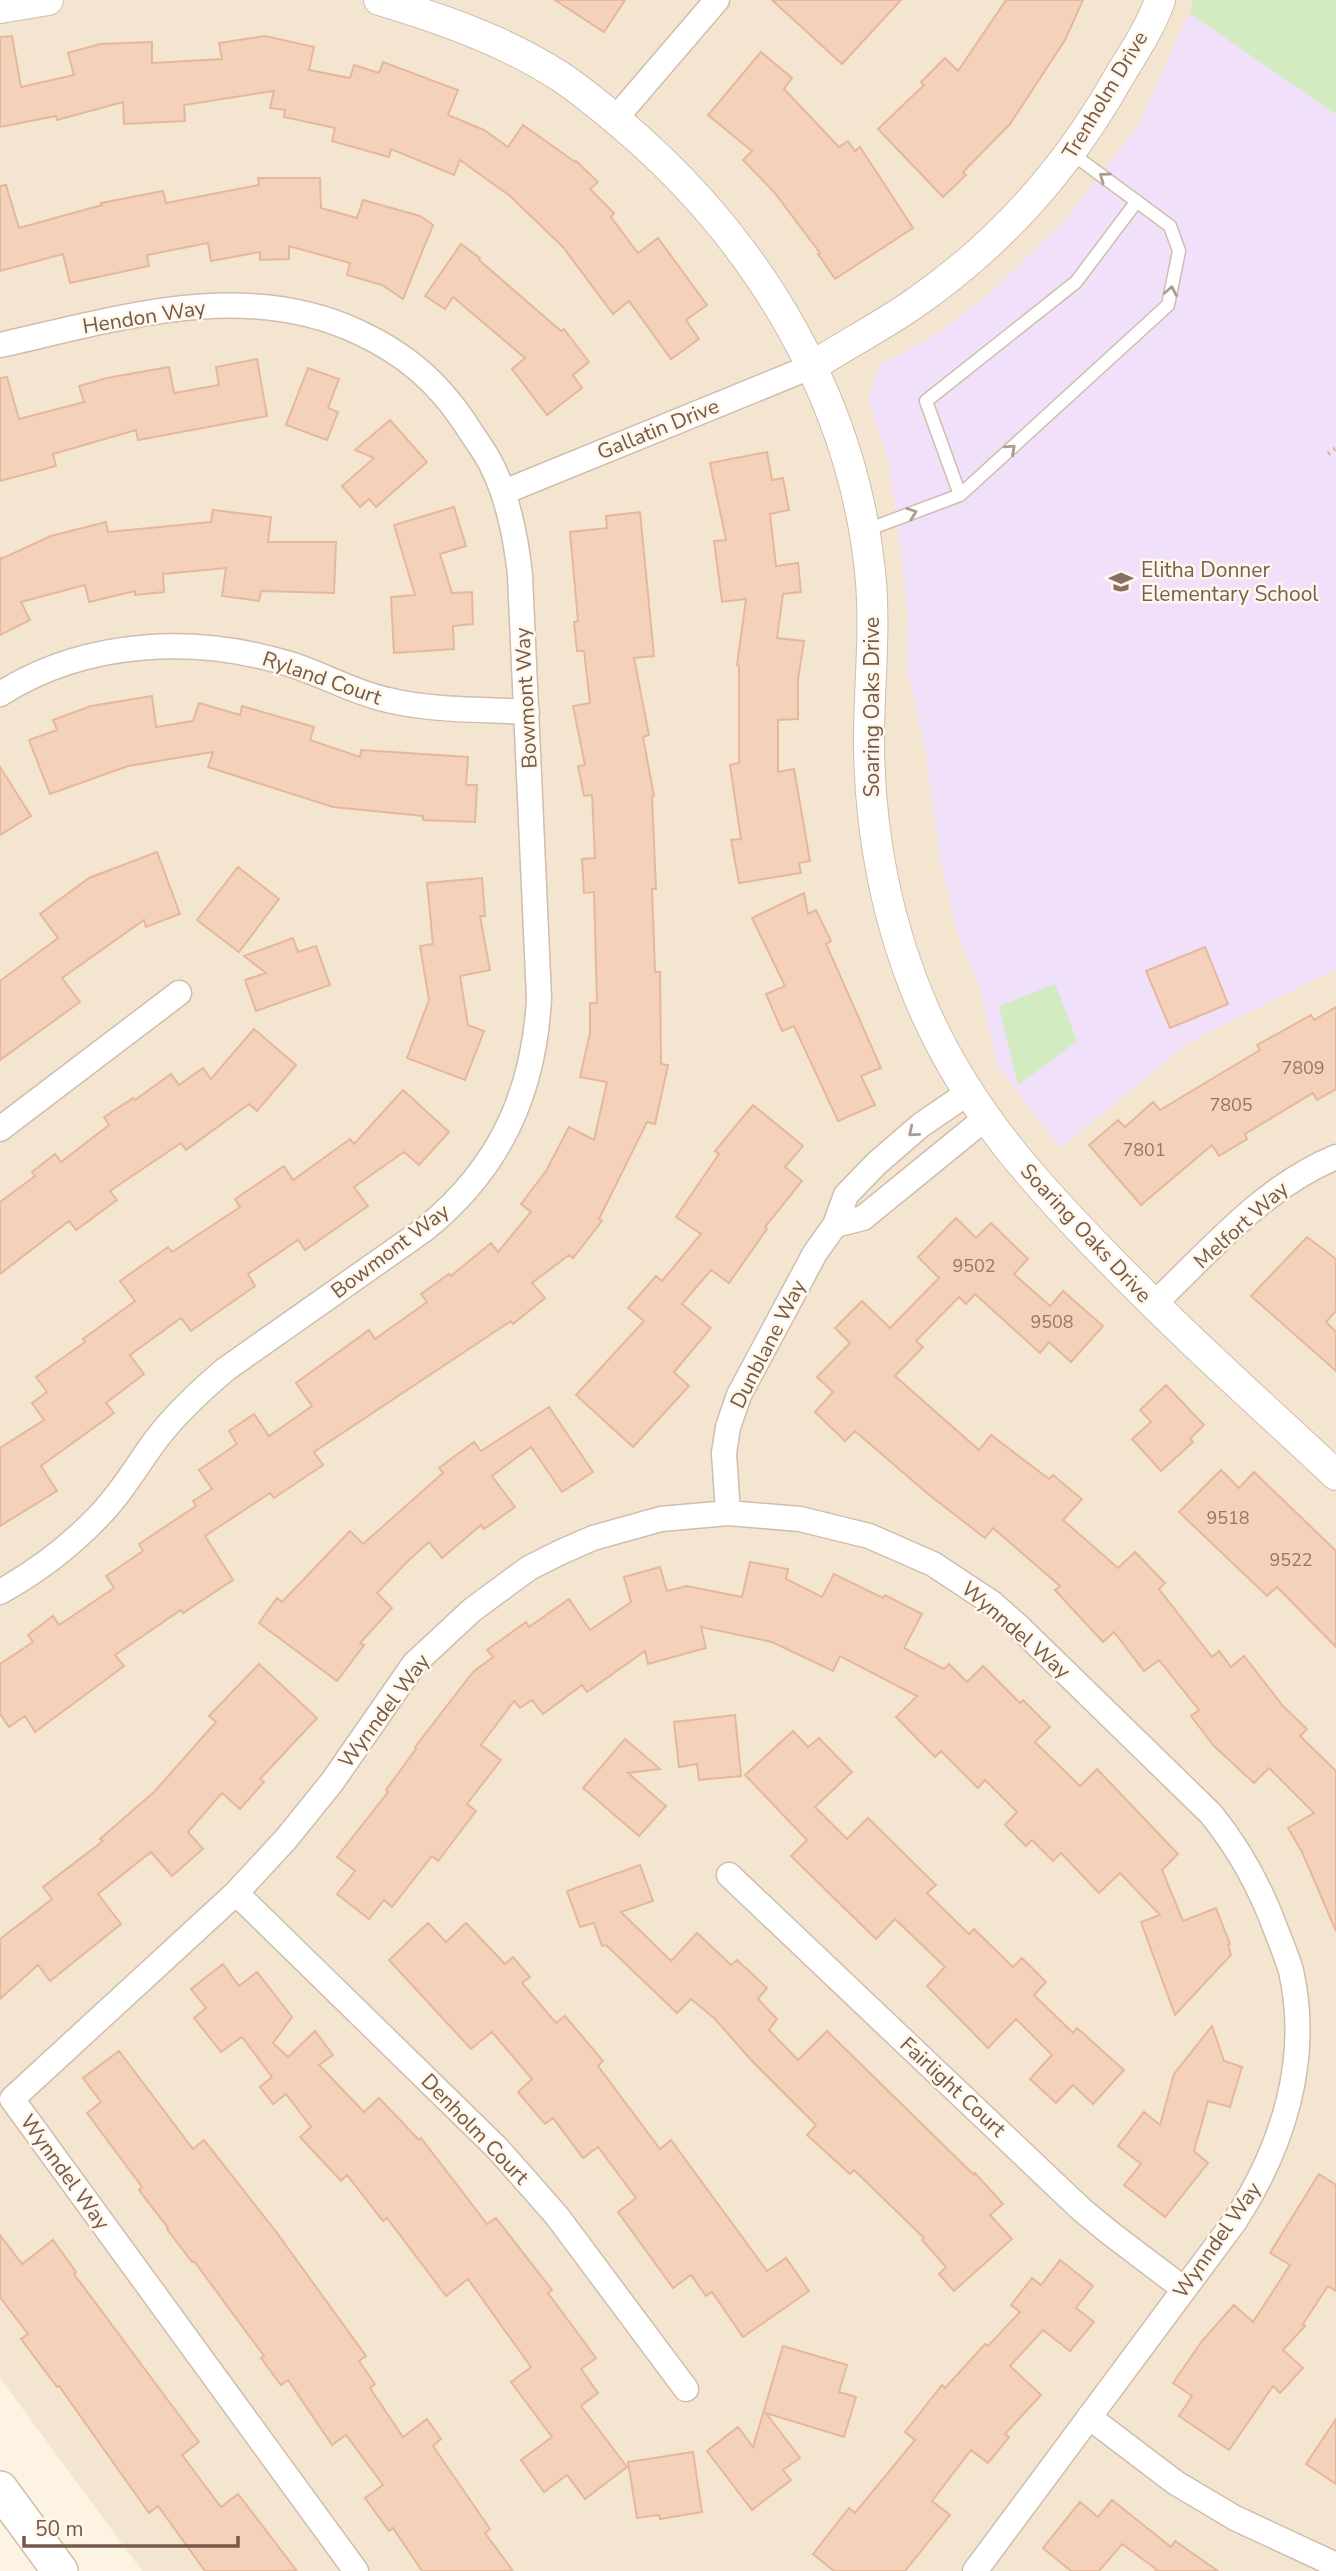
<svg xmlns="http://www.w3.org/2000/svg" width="1336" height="2571" font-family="'Nunito Sans',sans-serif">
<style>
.residential{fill:#f4e5d1}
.education{fill:#f0e0f9}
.green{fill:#d2ebc1}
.building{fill:#f3d1ba;stroke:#e6b89a;stroke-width:2}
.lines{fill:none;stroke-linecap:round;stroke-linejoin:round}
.service-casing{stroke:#d0bdad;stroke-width:15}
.minor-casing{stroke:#d0bdad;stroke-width:27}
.tertiary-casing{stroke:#d0bdad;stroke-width:32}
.secondary-casing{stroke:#d3bca9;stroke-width:38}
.path{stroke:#d8b49d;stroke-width:4.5;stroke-dasharray:2 5;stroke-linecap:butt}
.service{stroke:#fff;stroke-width:12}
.minor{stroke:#fff;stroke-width:24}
.tertiary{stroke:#fff;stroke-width:30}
.secondary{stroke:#fff;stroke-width:35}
.oneway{stroke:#ac9b92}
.labels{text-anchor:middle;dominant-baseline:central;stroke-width:5;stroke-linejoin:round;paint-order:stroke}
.number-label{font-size:18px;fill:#947765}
.street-label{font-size:21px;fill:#755949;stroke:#fff7ea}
.education-label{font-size:21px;fill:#785e54;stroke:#fff7ea;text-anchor:start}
</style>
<rect width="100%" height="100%" fill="#fdf3e3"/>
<path class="residential" d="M0,0H1336V2571H142L0,2378Z"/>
<path class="education" d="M1189,13L1336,114V969L1190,1042L1060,1148L997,1064L980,989L958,935L940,858L925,748L907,667L908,612L890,468L868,398L880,365L934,336L990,293L1065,220L1138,126Z"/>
<path class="green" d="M1193,0H1336V114L1189,13Z
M1055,984L1077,1041L1018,1085L999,1006Z"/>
<path class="building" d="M555,0H625L604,32Z
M772,0H901L842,64Z
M1006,0H1083L1065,40L1010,124L963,172L966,175L943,197L878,129L924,85L921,82L945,58L958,71Z
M12,36L21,87L74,75L68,53L100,44L152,42V63L222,59L219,43L265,36L314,47L309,70L350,78L354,65L379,73L383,62L458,90L448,115L484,130L508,147L523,125L575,162L576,161L598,182L590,189L614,213L611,217L638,253L658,238L707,305L686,320L699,339L671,359L629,301L613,314L563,247L510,196L460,160L454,175L391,149L389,157L332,141L335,128L284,117L285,110L270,108L274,91L184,105L185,121L124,124L123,102L57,120L56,116L0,127V37Z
M761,52L792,78L784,89L839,147L848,141L855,151L860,147L913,228L835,279L818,254L820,253L774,192L743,160L752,151L708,115Z
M258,178H320L321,208L357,218L363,200L420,216L433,225L403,299L382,285L347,275L350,263L289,246V259L260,260V252L211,261L208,243L147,255L149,266L70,283L63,254L0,271V186L6,185L19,228L102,205L101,203L163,191L166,203L259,185Z
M461,244L480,258L479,260L561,331L564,329L589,362L573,375L582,388L547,415L512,369L525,358L453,297L445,309L425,296Z
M257,359L267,416L138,440L136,430L53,454L56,466L0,481V378L7,377L19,419L84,402L79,386L107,378L169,367L174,393L219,385L216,367Z
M308,368L339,379L328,408L338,412L327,440L286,425Z
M390,420L427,462L376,507L369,499L360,507L342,486L374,458L355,450Z
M767,452L772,480L783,478L789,510L770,514L776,566L798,563L801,592L783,594L777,638L804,641L798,679V719L778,720V772L794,769L810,861L799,863L801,873L739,883L731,840L741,839L730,765L739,763V666L737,665L746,599L722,602L714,541L726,540L710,463Z
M454,507L466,546L440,554L452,593L472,592L473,624L453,626L454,649L394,653L391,597L415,595L394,525Z
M213,510L271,517L268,542H336L334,593L261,591L259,601L222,596L226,568L163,574L164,592L135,595V591L89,602L85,585L21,602L30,620L0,635V557L1,559L51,536L106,522L108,532L211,522Z
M640,512L654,656L634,658L649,735L643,737L654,796L652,797L656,889H652L655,972H660L661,1064L668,1065L655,1124L647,1122L599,1219L602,1221L573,1258L569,1255L532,1283L545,1298L513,1324L511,1321L314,1452L323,1465L274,1498L270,1493L205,1536L233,1580L183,1613L181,1610L115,1655L124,1666L35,1732L25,1716L9,1727L0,1714V1664L33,1642L28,1635L53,1616L59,1625L114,1588L106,1576L143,1551L139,1544L196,1506L193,1501L212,1489L199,1470L237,1444L229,1431L254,1414L269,1436L312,1406L296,1383L369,1330L375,1339L427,1302L421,1294L449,1274L451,1276L491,1243L498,1252L531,1212L521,1204L546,1171L569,1127L594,1140L607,1082L580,1077L590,1033V1003H597L594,892L584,893L582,859L595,858L592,795L584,796L578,766L585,765L573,706L590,703L584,651H577L574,622L578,621L570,532L607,528L606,516Z
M152,696L156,727L193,721L199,703L240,715L242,706L314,727L310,740L360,757L361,750L468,757L466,785H477L475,822L423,820V816L333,807L208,767L213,752L128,766L50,794L29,740L57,730L53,720L91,706Z
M0,767L31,816L0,835Z
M157,852L180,914L146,927L144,920L62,978L80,1002L0,1060V981L58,938L40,914L89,878Z
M238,867L279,899L239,952L197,920Z
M482,878L485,916H480L490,970L460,976L468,1025L484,1031L465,1080L407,1058L429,1000L420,946L433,944L427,883Z
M804,893L808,914L816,910L831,941L826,944L881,1068L861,1076L875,1105L838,1121L794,1026L782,1031L766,994L785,986L752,918Z
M293,938L298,952L316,946L330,985L256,1011L245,980L266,973L244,956Z
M1205,947L1228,1004L1170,1028L1146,971Z
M1336,1007V1089L1317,1100L1313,1093L1245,1134L1247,1139L1219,1156L1212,1145L1141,1205L1089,1145L1118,1120L1125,1127L1153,1102L1160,1110L1260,1050L1257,1045L1311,1015L1314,1020Z
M254,1029L296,1065L257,1111L249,1104L186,1150L181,1143L110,1191L117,1200L76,1230L69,1221L0,1274V1202L35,1176L32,1172L55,1154L61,1162L109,1125L104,1117L133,1098L135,1100L171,1074L179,1085L203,1068L211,1079Z
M403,1090L449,1132L419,1165L404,1152L354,1187L368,1206L305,1250L298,1240L248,1274L255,1286L191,1331L181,1318L130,1355L144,1374L106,1403L114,1413L41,1466L57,1491L0,1526V1448L44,1420L32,1403L47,1392L36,1377L85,1342L83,1339L135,1301L120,1281L168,1247L172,1252L240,1207L235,1199L284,1166L293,1180L350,1139L354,1144Z
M753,1105L803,1146L785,1167L802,1181L765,1227L767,1229L729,1283L711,1270L682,1304L711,1328L674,1372L689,1386L633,1447L576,1395L644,1321L628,1308L656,1276L662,1281L701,1234L676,1217L719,1154L715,1151Z
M956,1218L976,1238L991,1223L1028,1259L1014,1274L1050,1306L1063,1291L1103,1326L1071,1362L1049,1342L1040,1353L975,1294L966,1304L959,1297L916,1341L923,1347L895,1376L979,1450L991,1435L1049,1479L1053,1475L1082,1499L1063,1520L1118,1568L1135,1552L1165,1583L1159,1589L1212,1657L1219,1651L1231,1667L1244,1656L1283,1706L1307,1729L1300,1736L1336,1771V1931L1302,1852L1288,1828L1314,1813L1269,1768L1254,1783L1214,1746L1191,1716L1199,1710L1159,1660L1144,1671L1114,1632L1103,1642L1055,1590L1060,1586L993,1528L985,1538L928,1494L855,1431L845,1441L815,1412L833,1392L817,1377L850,1343L835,1328L862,1301L890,1328L939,1278L918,1257Z
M1307,1237L1336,1259V1311L1326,1322L1336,1332V1371L1251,1296Z
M1166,1385L1204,1425L1190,1439L1193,1442L1161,1471L1132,1439L1151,1422L1140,1410Z
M549,1407L593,1472L562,1492L531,1447L492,1476L515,1507L484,1529L481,1525L442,1558L429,1542L409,1560L377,1593L392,1608L360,1643L364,1645L337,1681L259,1623L277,1598L282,1602L350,1531L363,1544L443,1473L439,1468L474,1442L481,1451Z
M1221,1470L1239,1488L1254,1472L1336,1551V1647L1277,1587L1267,1596L1179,1512Z
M750,1562L788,1569L786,1579L822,1597L834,1574L883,1598L885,1595L922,1614L904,1648L944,1669L949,1664L967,1682L983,1666L1020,1703L1023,1700L1050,1727L1035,1742L1080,1786L1097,1769L1178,1854L1162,1870L1183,1921L1216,1908L1230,1944L1228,1945L1231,1955L1175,2015L1141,1922L1160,1915L1120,1873L1099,1893L1061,1853L1053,1861L1032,1840L1026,1846L1005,1825L1017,1812L985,1780L978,1788L941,1751L935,1757L896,1717L917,1696L840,1656L833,1671L772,1642L701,1627L706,1648L648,1664L645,1651L587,1692L582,1685L543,1714L532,1700L520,1708L514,1701L481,1745L501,1760L467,1804L476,1811L438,1861L432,1856L392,1907L384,1900L369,1919L337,1894L355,1871L337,1857L388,1792L386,1790L416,1749L415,1747L473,1672L493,1657L487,1650L526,1622L529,1627L569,1599L590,1630L631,1602L624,1577L660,1567L667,1591L687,1586L742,1597Z
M259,1664L317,1718L260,1779L264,1782L240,1809L222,1793L188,1832L203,1849L172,1876L151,1852L98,1894L121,1924L50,1981L38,1965L0,1999V1939L52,1899L43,1887L103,1841L100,1839L154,1792L216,1722L209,1716Z
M735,1715L741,1776L699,1780L697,1764L679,1767L674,1722Z
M793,1731L808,1747L819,1738L852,1772L815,1807L847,1839L868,1818L936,1885L927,1893L969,1934L974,1929L1013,1967L1022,1958L1046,1982L1034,1995L1073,2033L1077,2028L1124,2070L1093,2104L1073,2085L1056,2103L1030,2079L1052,2055L1016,2019L988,2048L927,1986L945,1967L895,1919L876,1939L791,1856L807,1840L745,1775Z
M625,1739L660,1769L628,1773L666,1806L639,1836L583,1788Z
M640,1865L653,1901L621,1912L671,1961L697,1933L731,1965L737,1960L767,1988L758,1999L777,2019L769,2030L798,2060L827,2031L974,2175L975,2173L1003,2204L990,2215L1012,2239L954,2291L939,2274L946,2267L922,2240L924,2238L854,2170L850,2174L807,2135L816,2125L752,2061L714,2018L691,1999L677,2013L606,1945L602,1946L594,1923L580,1927L567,1891Z
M428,1923L446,1942L466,1923L505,1964L513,1957L530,1977L522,1983L556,2023L565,2016L603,2061L598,2066L660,2149L671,2140L767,2271L786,2258L809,2291L743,2337L712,2292L706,2296L691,2275L673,2288L618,2212L636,2198L598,2147L583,2158L553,2118L545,2124L518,2092L532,2079L492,2032L471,2049L389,1960Z
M223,1964L239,1986L257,1972L292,2017L273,2043L288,2057L315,2031L333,2055L319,2065L364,2112L379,2098L419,2140L421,2138L487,2224L496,2218L552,2290L548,2293L596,2358L581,2369L598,2393L581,2406L627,2467L585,2499L567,2475L544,2492L521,2460L552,2437L511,2382L531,2367L468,2279L446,2296L387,2218L383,2221L347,2175L341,2181L300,2137L311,2127L286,2094L273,2104L260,2087L272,2077L242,2037L221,2052L194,2018L206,2008L191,1989Z
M1212,2026L1224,2061L1242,2067L1230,2107L1208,2101L1194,2151L1208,2163L1165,2217L1124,2185L1141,2164L1118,2146L1144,2112L1160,2125L1174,2074Z
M119,2051L193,2149L204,2140L277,2233L366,2356L359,2361L375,2384L370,2388L403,2437L427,2419L441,2439L433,2446L490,2529L485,2533L513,2571H422L393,2528L389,2531L365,2498L383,2485L346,2435L332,2445L288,2380L281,2385L261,2358L264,2356L194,2261L192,2262L167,2229L168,2228L139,2190L142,2187L87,2113L101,2102L83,2078Z
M1319,2174L1336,2185V2291L1328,2286L1303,2324L1305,2326L1283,2350L1303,2368L1280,2393L1273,2386L1229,2450L1179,2416L1192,2396L1173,2383L1202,2341L1234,2305L1253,2322L1290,2265L1270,2253Z
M0,2235L22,2264L53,2240L76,2272L74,2274L199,2442L182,2455L221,2507L238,2494L297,2571H205L158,2506L149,2513L59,2386L57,2387L21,2339L28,2334L0,2297Z
M1060,2260L1093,2286L1076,2308L1094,2322L1070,2351L1043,2330L1010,2366L1041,2395L1005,2434L1009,2437L988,2463L971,2450L932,2501L950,2515L905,2571H834L813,2554L849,2508L855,2513L915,2440L905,2432L942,2385L945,2388L985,2344L988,2346L1020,2312L1011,2305L1032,2278L1041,2285Z
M783,2346L847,2365L839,2392L856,2397L844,2437L766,2413L800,2458L783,2470L791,2480L752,2510L707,2451L738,2427L753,2447Z
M1336,2419V2484L1306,2464Z
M693,2452L702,2512L660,2519L659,2515L637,2518L628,2462Z
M1112,2500L1171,2547L1175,2541L1218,2571H1155L1156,2569L1122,2544L1099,2571H1071L1043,2548L1080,2502L1098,2517Z"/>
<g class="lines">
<g class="service-casing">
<path id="service" d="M960,495L926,401L1076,282L1137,201
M864,531L960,495L1168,305L1179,251L1170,226L1071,153"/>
</g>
<g class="minor-casing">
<path id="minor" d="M615,119L717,0
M0,345C117,319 243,278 358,332C404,353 437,381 465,423C474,438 486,452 493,468C509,501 516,538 520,575L539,998C534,1093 500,1168 425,1229L226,1369C200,1391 175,1414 155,1441C136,1467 120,1495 97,1518C68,1548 36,1572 0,1592
M504,492L813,366
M0,694C87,639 197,635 293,665C326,676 355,693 388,700C433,711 481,709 527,712
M0,1129L179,993
M835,1225L863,1218L987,1117
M1153,1305C1210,1251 1263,1187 1336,1157
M728,1513L724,1453L728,1427L739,1395L815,1253L835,1225L846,1195L877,1163L921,1125L968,1093
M729,1875L1082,2210L1110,2233L1184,2289
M236,1893L497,2148L557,2216L686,2389
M1089,2417L1176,2483L1235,2518L1336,2565
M356,2571L12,2099L236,1893L286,1839L332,1782L414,1664L472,1610L529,1568L561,1552L593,1538L661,1519L728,1513L800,1519L869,1536L933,1564L992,1603L1018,1626L1211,1814C1240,1850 1260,1886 1276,1930C1281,1943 1287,1957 1291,1971C1311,2059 1283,2147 1235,2221L975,2571"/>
</g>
<g class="tertiary-casing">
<path id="tertiary" d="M379,0C442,19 506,41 561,77C586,94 611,115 634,135C762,248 852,400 870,571C876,628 869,683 869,740C869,834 888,929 926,1014C970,1112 1037,1186 1111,1261C1183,1335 1260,1404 1336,1475
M0,8L48,0
M813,366C845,345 880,327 912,305C998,246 1066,170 1117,80C1132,55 1151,27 1160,0"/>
</g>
<g class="secondary-casing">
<path id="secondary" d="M0,2489L60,2571"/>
</g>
<path class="path" d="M1328,454L1336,448"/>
<use href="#service" class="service"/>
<use href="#minor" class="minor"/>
<use href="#tertiary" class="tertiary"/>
<use href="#secondary" class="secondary"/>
</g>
<defs><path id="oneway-chevron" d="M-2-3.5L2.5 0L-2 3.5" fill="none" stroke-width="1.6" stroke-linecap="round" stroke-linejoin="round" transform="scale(1.75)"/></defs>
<g class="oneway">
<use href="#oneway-chevron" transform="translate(1104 177) rotate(-144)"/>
<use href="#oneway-chevron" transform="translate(1171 291) rotate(-79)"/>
<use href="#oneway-chevron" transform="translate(1011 449) rotate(-42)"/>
<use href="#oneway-chevron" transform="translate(912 513) rotate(-20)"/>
<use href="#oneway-chevron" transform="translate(913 1132) rotate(140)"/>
</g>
<defs>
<g id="school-bare" transform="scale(1.89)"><path d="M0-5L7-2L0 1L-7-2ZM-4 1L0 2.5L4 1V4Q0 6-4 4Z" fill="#8d6e63" stroke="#fff7ea" stroke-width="2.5" paint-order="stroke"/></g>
</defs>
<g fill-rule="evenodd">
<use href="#school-bare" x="1121" y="582"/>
</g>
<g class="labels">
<g class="number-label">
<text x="1303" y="1068">7809</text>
<text x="1231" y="1105">7805</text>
<text x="1144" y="1150">7801</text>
<text x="974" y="1266">9502</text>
<text x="1052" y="1322">9508</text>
<text x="1228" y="1518">9518</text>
<text x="1291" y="1560">9522</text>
</g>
<g class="street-label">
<text transform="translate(1105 95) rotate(-59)">Trenholm Drive</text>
<text transform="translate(144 317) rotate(-9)">Hendon Way</text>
<text transform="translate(658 429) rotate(-22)">Gallatin Drive</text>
<text transform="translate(322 678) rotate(19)">Ryland Court</text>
<text transform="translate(526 698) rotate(-93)">Bowmont Way</text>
<text transform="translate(872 707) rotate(-90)">Soaring Oaks Drive</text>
<text transform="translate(1241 1225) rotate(-42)">Melfort Way</text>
<text transform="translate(1086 1233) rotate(47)">Soaring Oaks Drive</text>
<text transform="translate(390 1251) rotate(-37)">Bowmont Way</text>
<text transform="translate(768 1344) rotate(-63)">Dunblane Way</text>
<text transform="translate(1016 1630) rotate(41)">Wynndel Way</text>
<text transform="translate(384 1711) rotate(-53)">Wynndel Way</text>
<text transform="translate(953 2087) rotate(43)">Fairlight Court</text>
<text transform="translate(475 2129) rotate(46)">Denholm Court</text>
<text transform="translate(65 2172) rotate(54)">Wynndel Way</text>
<text transform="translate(1217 2240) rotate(-55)">Wynndel Way</text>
</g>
<g class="education-label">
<text x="1141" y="570">Elitha Donner<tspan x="1141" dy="24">Elementary School</tspan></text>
</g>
</g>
<path d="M24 2536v10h214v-10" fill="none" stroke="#755949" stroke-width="3.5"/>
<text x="35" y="2536" font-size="21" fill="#755949" stroke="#fff7ea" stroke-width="5" paint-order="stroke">50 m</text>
</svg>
